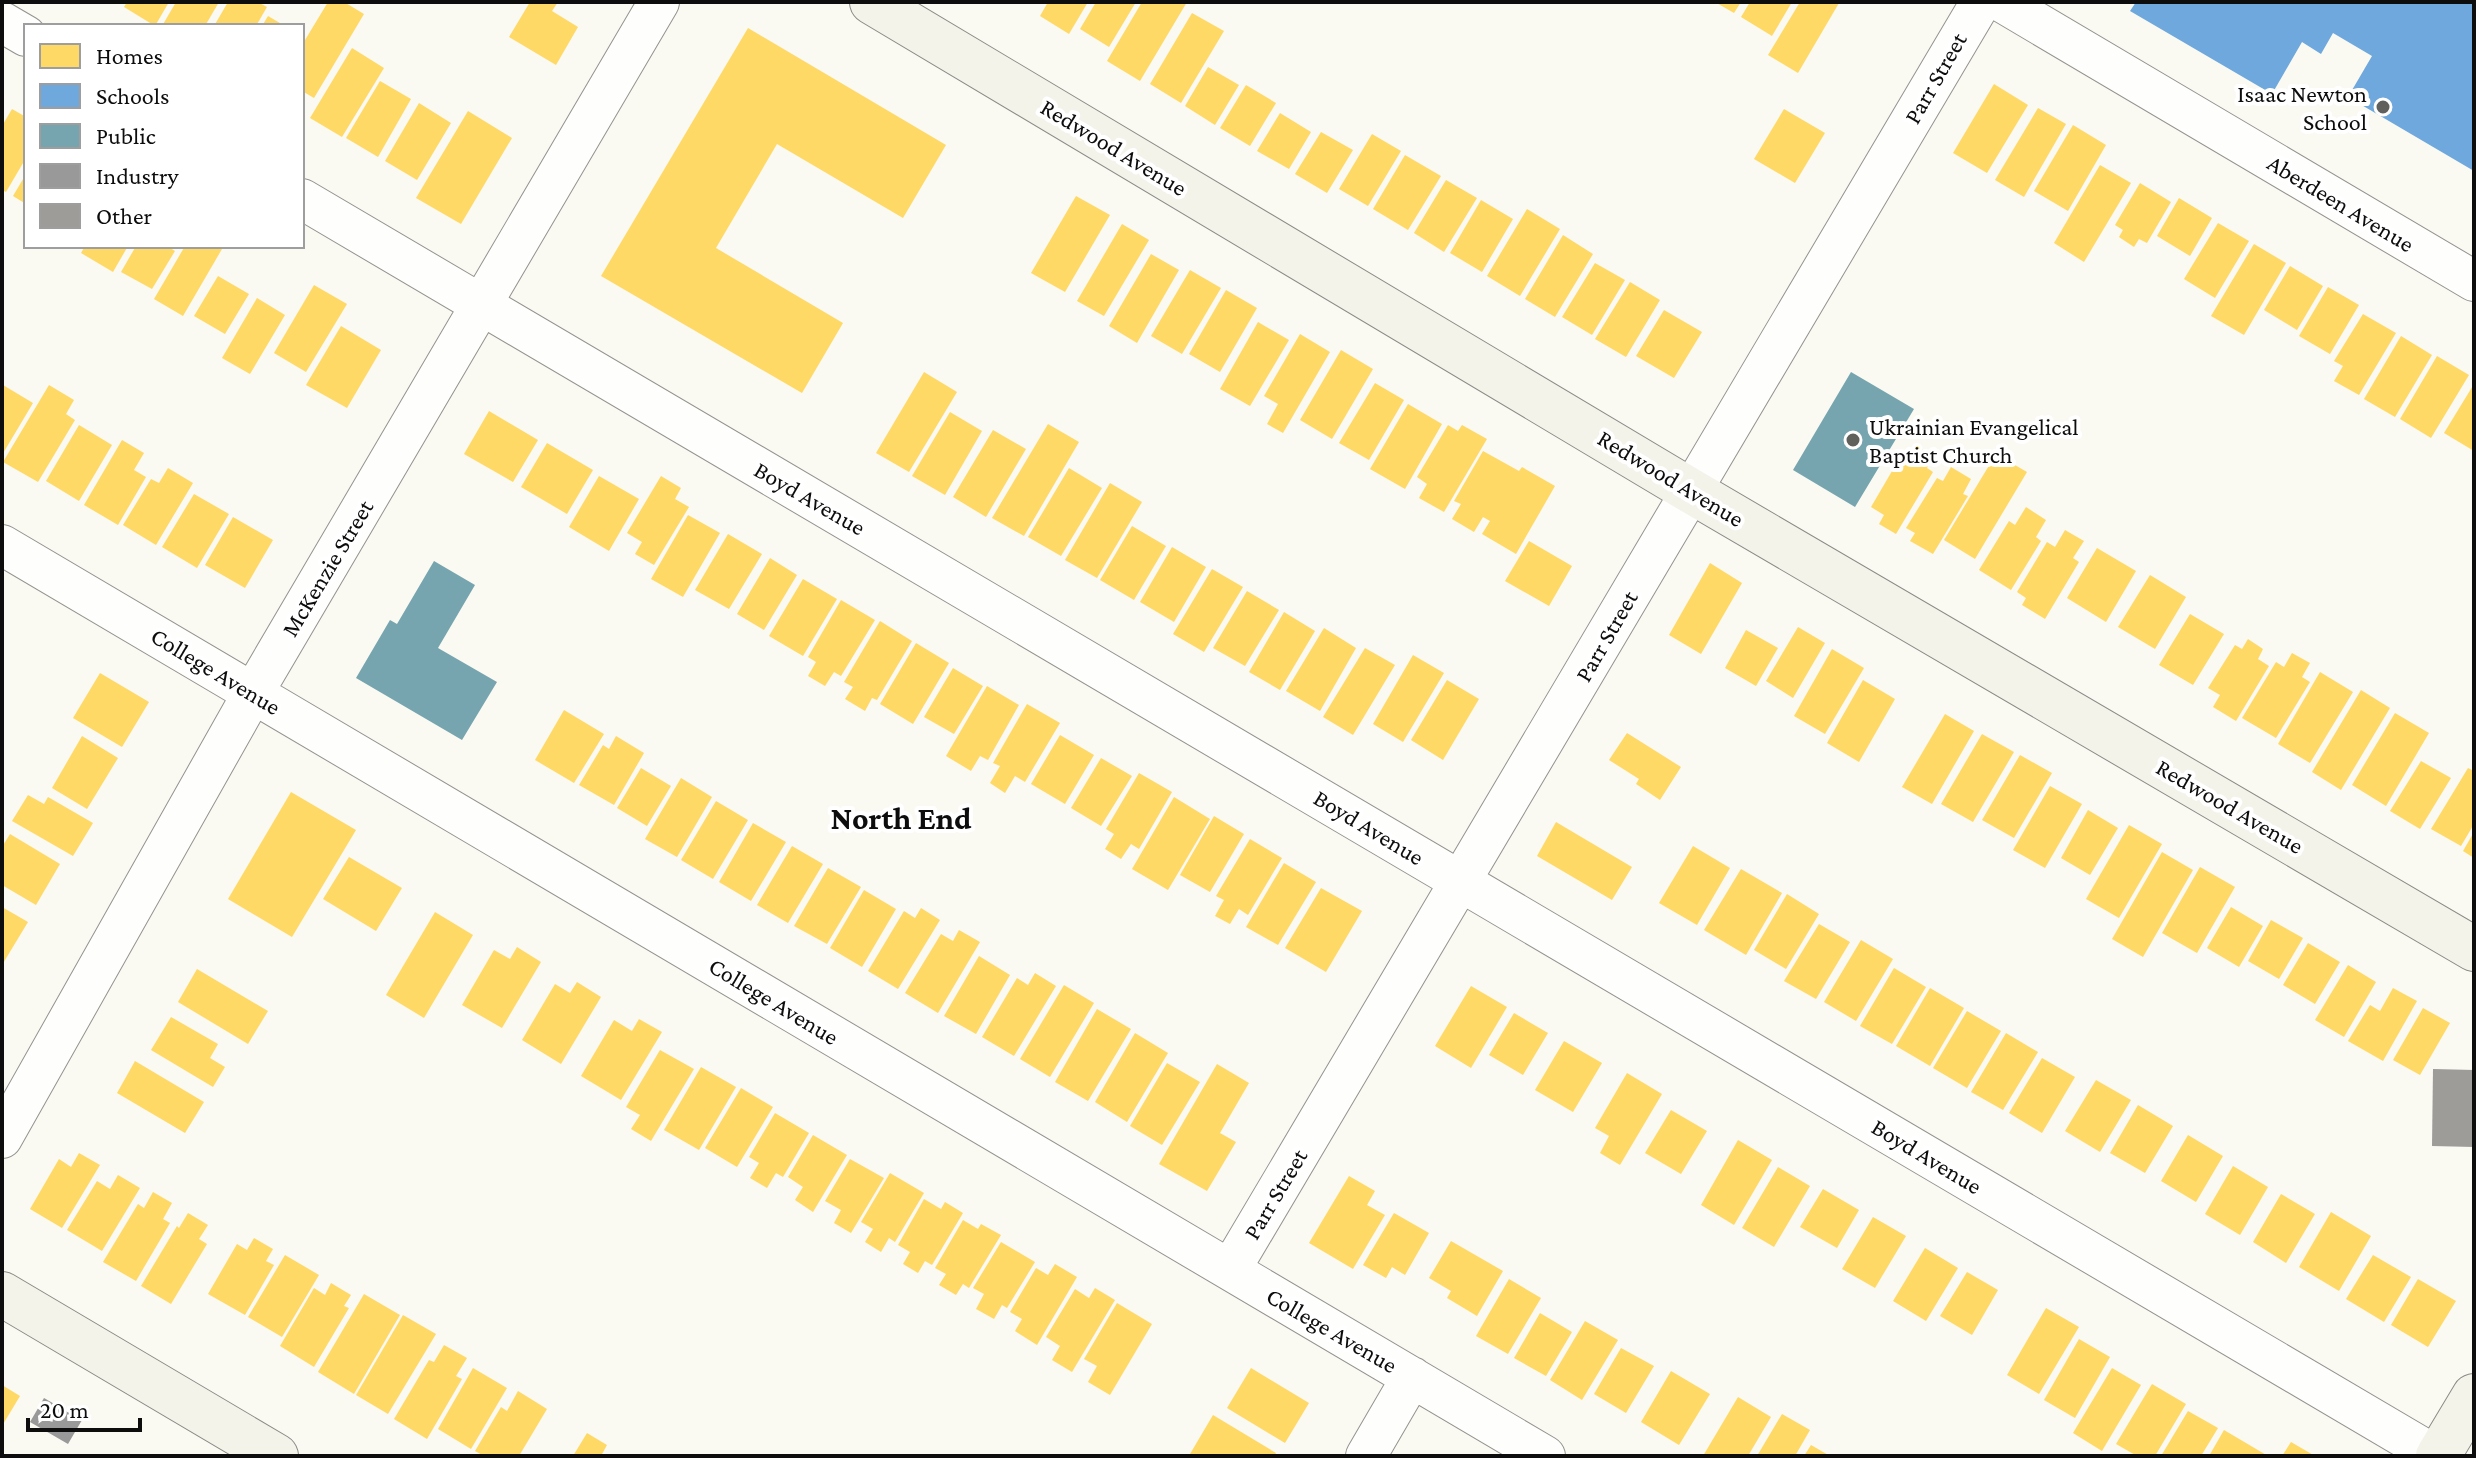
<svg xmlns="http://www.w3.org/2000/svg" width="2476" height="1458" font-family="'Crimson Pro',serif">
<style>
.homes{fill:#ffd966}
.schools{fill:#6fa8dc}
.public{fill:#76a5af}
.industry{fill:#999}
.building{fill:#9e9c98}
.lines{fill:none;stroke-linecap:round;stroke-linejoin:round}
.street-casing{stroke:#949390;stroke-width:42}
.secondary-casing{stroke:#8a8a87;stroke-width:46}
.street{stroke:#fefefd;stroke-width:40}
.secondary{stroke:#f4f3ea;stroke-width:44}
.poi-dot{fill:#60605d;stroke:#fff;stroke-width:3}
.labels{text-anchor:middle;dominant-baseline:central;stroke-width:8;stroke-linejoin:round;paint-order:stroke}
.street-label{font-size:24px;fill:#0d0d0d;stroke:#fff}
.poi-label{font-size:24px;fill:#0d0d0d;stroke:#fff;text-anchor:end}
.district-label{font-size:32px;font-weight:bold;fill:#0d0d0d;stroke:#fff}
</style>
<rect width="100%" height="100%" fill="#faf9f2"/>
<path class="homes" d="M127,2H169L155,26L124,7Z
M176,2H219L205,26H162Z
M228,2H258L267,7L256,26H214Z
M328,2H344L364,14L314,98L302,91V45Z
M530,2H558L552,11L578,27L556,65L509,37Z
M1048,2H1088L1069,34L1040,16Z
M1096,2H1136L1109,47L1080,29Z
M1142,2H1187L1140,81L1107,61Z
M1715,2H1741L1734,13Z
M1750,2H1792L1772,36L1741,17Z
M1800,2L1839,3L1798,73L1768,55Z
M1192,13L1224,31L1181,103L1150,84Z
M268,16L285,26H262Z
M748,28L946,145L903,218L777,144L716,248L843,323L802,393L601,276Z
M352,48L384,68L342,137L310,118Z
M1208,67L1239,85L1215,125L1185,106Z
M380,81L411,99L378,157L346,138Z
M1994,84L2028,105L1987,173L1953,153Z
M1246,85L1276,103L1250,146L1220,128Z
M419,103L451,123L417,180L385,161Z
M2038,108L2066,124L2024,197L1995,180Z
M12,109L26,117V158L6,192L2,190V126Z
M1784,109L1825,133L1795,183L1754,159Z
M468,111L512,138L461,224L416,198Z
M1280,113L1311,132L1289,169L1257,151Z
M2073,125L2106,145L2068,211L2034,191Z
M1321,132L1353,150L1327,193L1295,174Z
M1372,134L1401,151L1368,206L1339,189Z
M1405,155L1441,176L1408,230L1373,209Z
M2100,165L2131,183L2084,262L2054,243Z
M26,174V204L13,196Z
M1446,180L1477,198L1444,252L1414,233Z
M2140,183L2171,202L2147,243L2139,239L2134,247L2119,237L2123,230L2115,225Z
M1076,196L1110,215L1065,292L1031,273Z
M2179,198L2212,218L2190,256L2157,236Z
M1481,200L1513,219L1482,272L1450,253Z
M1527,209L1560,229L1520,296L1487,276Z
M2218,223L2249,241L2215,298L2184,279Z
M1122,224L1149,240L1104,316L1077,301Z
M1563,235L1593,254L1555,317L1525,299Z
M2254,244L2286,263L2244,335L2211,316Z
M85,246H128L113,272L81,253Z
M136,246H167L175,251L152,289L121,272Z
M185,246H217L222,249L183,316L154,299Z
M1151,254L1179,270L1137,343L1109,326Z
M1595,263L1625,280L1592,335L1562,317Z
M2290,266L2323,286L2297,330L2264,310Z
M1190,270L1221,288L1182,354L1151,336Z
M218,276L249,294L225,334L194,316Z
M1630,282L1660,300L1626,357L1595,339Z
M314,285L347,304L306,372L274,353Z
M2328,287L2359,305L2330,354L2299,336Z
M1226,290L1257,308L1220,372L1189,354Z
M257,298L285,315L250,374L222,358Z
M1664,310L1702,332L1674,378L1636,356Z
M2363,314L2396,333L2359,395L2334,381L2343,366L2334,361Z
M1258,322L1289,340L1250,406L1220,389Z
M341,326L381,350L347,408L306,385Z
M1300,334L1330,352L1283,433L1267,424L1278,404L1264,396Z
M2401,336L2432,355L2395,417L2364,399Z
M1341,350L1373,369L1332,439L1300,420Z
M2437,356L2469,375L2431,438L2400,419Z
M924,372L957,392L909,472L876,453Z
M1375,383L1404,400L1369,460L1339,443Z
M2474,384V451L2444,433Z
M3,385L33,403L2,455V387Z
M49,385L74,400L66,414L75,420L38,482L3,462Z
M1408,404L1442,424L1405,489L1370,469Z
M489,411L538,440L513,482L464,454Z
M950,412L982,431L945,495L912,476Z
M1048,424L1079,442L1024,536L992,518Z
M79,425L112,445L79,501L46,481Z
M1448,425L1458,431L1462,425L1487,439L1444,512L1419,498L1427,484L1417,477Z
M993,430L1026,449L986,517L953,497Z
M122,440L144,453L134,470L146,477L118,525L84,505Z
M547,443L593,470L567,514L521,487Z
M1917,446L1934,456L1927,468L1933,472L1896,534L1879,524L1884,515L1871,507L1902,454L1910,458Z
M1483,451L1519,471L1522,467L1555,486L1516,554L1482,534L1490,521L1483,517L1474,532L1452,519L1461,504L1454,501Z
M1996,454L2027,472L1975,559L1944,540Z
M1951,467L1971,479L1963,494L1968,496L1933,554L1910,541L1915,533L1906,528L1937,478L1943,481Z
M168,468L193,483L156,545L123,525L151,479L159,483Z
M1069,468L1102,488L1061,556L1028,537Z
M599,476L639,499L609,551L569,527Z
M661,476L681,488L675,499L689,507L654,565L635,554L642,542L627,533Z
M1110,483L1142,502L1097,578L1065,560Z
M194,494L229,514L197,568L162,547Z
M2026,507L2046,520L2036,537L2041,541L2011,590L1979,570L2009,521L2015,525Z
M688,515L720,533L683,597L651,579Z
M233,517L273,540L245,588L205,565Z
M1132,526L1166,546L1134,600L1100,580Z
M2065,530L2084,541L2073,558L2079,562L2045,619L2022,605L2026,598L2017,592L2047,542L2055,547Z
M728,534L762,554L729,609L695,590Z
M1529,541L1572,566L1549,606L1505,581Z
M1172,547L1206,567L1174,622L1140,602Z
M2097,548L2136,571L2106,622L2067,598Z
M770,558L797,575L764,630L737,614Z
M1710,563L1742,583L1701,654L1669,635Z
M1212,569L1243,587L1204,652L1173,634Z
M2150,575L2186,597L2155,649L2118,627Z
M803,579L837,599L803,656L769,636Z
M1247,591L1279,610L1245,666L1213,648Z
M841,600L875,620L841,676L834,672L825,686L808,676L816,662L808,657Z
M1284,612L1315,631L1280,690L1249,672Z
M2190,614L2224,634L2193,685L2159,665Z
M880,621L912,641L877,700L872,698L865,711L845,699L853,687L844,682Z
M1798,627L1825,643L1793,698L1766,681Z
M1324,628L1356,648L1320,711L1286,691Z
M1746,630L1778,648L1756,686L1725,668Z
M2248,639L2263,649L2258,659L2269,666L2236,721L2213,707L2220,695L2208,688L2235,645L2242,649Z
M916,643L949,663L913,724L880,704Z
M1365,648L1395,665L1353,735L1323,717Z
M1832,649L1864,668L1825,734L1794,716Z
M2292,653L2310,663L2302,677L2310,682L2276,738L2242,718L2276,662L2284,667Z
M1413,655L1444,673L1403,742L1373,724Z
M953,668L983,686L954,734L924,717Z
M2320,672L2353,692L2310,763L2278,744Z
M100,673L149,702L122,747L73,718Z
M1447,680L1479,699L1443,760L1411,740Z
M1863,680L1895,699L1859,762L1827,743Z
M987,686L1019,705L988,760L980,756L971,771L946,756Z
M2361,690L2390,708L2341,790L2312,772Z
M1027,704L1060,723L1025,782L1015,776L1005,793L990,783L1000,766L993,763Z
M564,710L604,734L574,783L535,760Z
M2395,713L2429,733L2386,806L2352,785Z
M1945,714L1974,731L1932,804L1902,787Z
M1627,733L1681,767L1660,800L1636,784L1639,779L1609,760Z
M1982,734L2014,752L1973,822L1941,804Z
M1060,735L1094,755L1065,804L1031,784Z
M82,736L118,758L87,809L52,788Z
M616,736L644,753L614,805L579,785L603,745L609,749Z
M2020,755L2052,773L2014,838L1982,820Z
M1101,758L1132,776L1101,826L1071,808Z
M2421,761L2451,778L2420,829L2390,811Z
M641,768L671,786L647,826L617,808Z
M2468,768L2474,771V824L2461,846L2431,829Z
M1139,773L1172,792L1139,849L1131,844L1121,859L1105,849L1114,834L1106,829Z
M681,778L712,797L677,857L645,839Z
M2050,786L2082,804L2045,868L2013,850Z
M291,792L356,830L292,937L228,899Z
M28,795L44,804L48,797L93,823L73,856L12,821Z
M1174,797L1210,819L1168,890L1132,869Z
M716,801L748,820L713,879L681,860Z
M2088,810L2118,828L2090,875L2061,858Z
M1214,816L1244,834L1210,892L1180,875Z
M1556,822L1632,867L1612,900L1537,856Z
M753,823L786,842L751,901L719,882Z
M2129,825L2162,844L2119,918L2086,899Z
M2474,832V858L2463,851Z
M10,834L60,864L36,905L2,885V847Z
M1250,839L1282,858L1248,915L1239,909L1230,924L1215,916L1224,900L1216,896Z
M792,846L823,864L788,923L757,905Z
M1693,846L1730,868L1697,925L1659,903Z
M2162,852L2193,870L2143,957L2112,939Z
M349,857L402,888L376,931L323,899Z
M1284,863L1316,882L1278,945L1246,927Z
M2200,867L2235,887L2197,953L2162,933Z
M828,868L861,887L827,944L794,926Z
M1741,869L1782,893L1746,955L1704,930Z
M1321,888L1362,911L1326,972L1285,948Z
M864,890L896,909L862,967L830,948Z
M1787,894L1819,914L1786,969L1754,950Z
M2,907L28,922L2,965Z
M2231,907L2263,926L2239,967L2207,948Z
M921,908L940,920L898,989L868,971L904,911L915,918Z
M435,912L473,935L424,1018L386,995Z
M2271,920L2303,938L2279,979L2248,961Z
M1819,924L1850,942L1816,999L1784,981Z
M959,930L980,942L938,1013L905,993L941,934L953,941Z
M1861,940L1893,959L1856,1021L1824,1002Z
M2308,943L2340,962L2315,1004L2283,985Z
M517,947L541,962L502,1028L462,1005L494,950L510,959Z
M979,956L1010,975L976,1034L944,1016Z
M2348,965L2376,982L2344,1037L2315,1020Z
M1894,968L1926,987L1892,1044L1860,1026Z
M197,969L268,1011L248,1044L178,1002Z
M1035,973L1056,986L1014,1056L982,1037L1017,978L1028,985Z
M577,982L601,997L561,1064L522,1040L555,984L570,993Z
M1064,985L1094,1003L1050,1077L1020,1059Z
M1471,986L1507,1007L1471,1068L1435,1046Z
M1930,988L1964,1008L1930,1066L1896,1046Z
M2393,988L2417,1001L2383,1061L2348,1041L2370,1005L2380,1011Z
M2423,1008L2450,1023L2420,1075L2393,1060Z
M1097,1009L1131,1029L1088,1101L1055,1082Z
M1967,1011L2001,1031L1967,1088L1933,1068Z
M1514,1013L1548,1033L1523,1075L1489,1055Z
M171,1017L218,1044L210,1058L225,1067L213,1087L151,1050Z
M639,1019L662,1032L621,1100L581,1076L614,1020L632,1031Z
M1135,1033L1168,1053L1127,1122L1095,1102Z
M2006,1033L2038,1052L2003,1110L1971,1092Z
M1564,1041L1602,1063L1573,1112L1535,1090Z
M660,1050L694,1069L651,1141L631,1129L640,1115L626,1107Z
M2042,1058L2075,1077L2042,1133L2009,1113Z
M135,1061L204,1102L185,1133L117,1093Z
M1167,1063L1200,1082L1162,1145L1130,1126Z
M1217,1064L1249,1083L1220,1133L1236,1142L1207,1191L1159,1164Z
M701,1067L736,1087L699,1150L664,1130Z
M1627,1073L1662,1094L1620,1165L1600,1153L1609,1136L1595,1128Z
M2096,1080L2131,1100L2100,1152L2065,1131Z
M741,1088L773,1107L737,1167L705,1148Z
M2138,1105L2173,1126L2145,1173L2110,1153Z
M1671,1110L1707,1131L1681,1174L1645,1153Z
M775,1113L809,1133L783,1177L776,1173L767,1188L750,1178L759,1163L749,1157Z
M813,1135L847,1155L813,1212L795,1200L803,1187L788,1177Z
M2188,1135L2223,1156L2196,1202L2161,1181Z
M1738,1140L1772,1160L1734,1225L1701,1205Z
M79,1153L100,1165L62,1228L30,1209L59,1159L71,1167Z
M850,1159L884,1178L851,1233L834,1223L841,1210L825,1201Z
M2233,1166L2268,1187L2240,1235L2205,1214Z
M1778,1167L1810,1186L1774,1247L1742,1228Z
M890,1173L924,1193L895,1242L889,1238L881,1252L865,1242L873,1229L861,1222Z
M118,1175L140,1188L102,1251L67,1230L97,1181L110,1189Z
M1349,1176L1375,1191L1367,1205L1385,1215L1353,1269L1309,1243Z
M1823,1189L1859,1210L1837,1248L1800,1227Z
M153,1192L172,1203L163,1219L170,1223L136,1281L103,1262L138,1204L144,1208Z
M2281,1194L2315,1214L2286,1263L2253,1242Z
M924,1199L941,1209L945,1202L963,1213L932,1265L925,1261L918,1273L903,1264L910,1252L898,1245Z
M2331,1212L2371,1236L2339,1291L2299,1267Z
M188,1213L208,1225L199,1239L207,1244L171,1304L141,1286L177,1226L179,1228Z
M1394,1213L1429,1233L1405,1275L1392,1267L1386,1278L1363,1265Z
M1873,1217L1906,1236L1875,1288L1842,1269Z
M963,1220L978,1229L981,1224L1001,1235L969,1288L963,1284L956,1295L939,1285L946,1274L935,1268Z
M254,1238L273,1249L266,1261L274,1265L245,1315L208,1294L237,1244L247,1250Z
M1451,1241L1503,1271L1477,1316L1447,1298L1451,1291L1429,1278Z
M1001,1242L1035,1262L1007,1308L1002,1305L994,1319L976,1309L984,1294L973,1288Z
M1925,1248L1958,1268L1926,1321L1893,1301Z
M285,1255L319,1275L282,1337L248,1317Z
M2373,1255L2411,1277L2384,1322L2346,1299Z
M1055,1264L1077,1277L1037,1345L1015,1331L1022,1319L1010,1312L1036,1268L1048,1275Z
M1967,1272L1998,1290L1972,1335L1940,1316Z
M1509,1279L1541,1298L1508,1354L1476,1336Z
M2418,1279L2456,1301L2428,1347L2391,1325Z
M331,1283L351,1295L344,1306L349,1308L314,1367L280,1346L314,1288L325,1295Z
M1095,1288L1115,1300L1072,1372L1052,1360L1060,1346L1046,1337L1075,1289L1089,1298Z
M364,1294L400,1315L354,1394L318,1372Z
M1117,1303L1152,1324L1110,1395L1088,1382L1097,1366L1084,1359Z
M2046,1308L2079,1327L2039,1394L2007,1375Z
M1540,1313L1572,1332L1546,1376L1514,1358Z
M403,1315L436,1334L388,1414L356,1395Z
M1585,1321L1618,1340L1582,1400L1550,1380Z
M2079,1339L2110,1357L2075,1418L2044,1400Z
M444,1345L467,1358L456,1376L462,1379L427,1439L394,1419L429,1360L434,1362Z
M1621,1348L1654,1366L1626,1413L1594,1394Z
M473,1368L507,1388L471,1449L438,1429Z
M1251,1368L1309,1403L1285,1443L1227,1408Z
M2112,1368L2141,1385L2102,1451L2073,1433Z
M1671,1371L1710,1394L1679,1445L1641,1422Z
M2152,1384L2186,1404L2155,1456H2137L2116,1444Z
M2,1385L20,1396L2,1426Z
M518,1391L547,1409L519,1456H484L475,1451L501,1407L507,1411Z
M1738,1397L1771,1417L1748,1456H1703Z
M2188,1411L2218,1428L2201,1456H2161Z
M1782,1414L1810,1430L1795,1456H1757Z
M1213,1415L1276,1453L1274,1456L1190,1454Z
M2224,1430L2268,1456H2209Z
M587,1433L607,1445L601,1456H573Z
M2291,1442L2315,1456H2282Z
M1811,1445L1830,1456H1804Z"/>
<path class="schools" d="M2136,2H2474V171L2348,97L2372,56L2333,33L2321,54L2302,42L2272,94L2130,11Z"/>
<path class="public" d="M1851,372L1914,409L1855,507L1793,470Z
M434,561L475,585L438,648L497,682L462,740L356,678L390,620L397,624Z"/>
<path class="industry" d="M44,1398L82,1420L68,1444L30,1422Z"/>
<path class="building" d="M2433,1069L2474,1070V1147L2432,1146Z"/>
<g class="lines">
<g class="street-casing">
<path id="street" d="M2002,2L2474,281
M2,22L26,36
M302,199L2436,1456
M2,545L1545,1456
M2,1138L253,693L659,2
M1230,1270L1981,2
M1366,1456L1412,1377"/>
</g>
<g class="secondary-casing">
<path id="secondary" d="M872,2L1691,491L2474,949
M2,1294L276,1456
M2438,1456L2474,1396"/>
</g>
<use href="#street" class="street"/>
<use href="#secondary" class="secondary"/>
</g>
<g class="poi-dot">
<circle cx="2383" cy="107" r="8"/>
<circle cx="1853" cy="440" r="8"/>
</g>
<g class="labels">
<g class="street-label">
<text transform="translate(1935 78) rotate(-60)">Parr Street</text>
<text transform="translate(1114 147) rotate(31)">Redwood Avenue</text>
<text transform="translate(2341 203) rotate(31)">Aberdeen Avenue</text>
<text transform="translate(1671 478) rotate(31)">Redwood Avenue</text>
<text transform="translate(810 498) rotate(30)">Boyd Avenue</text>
<text transform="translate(327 568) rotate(-59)">McKenzie Street</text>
<text transform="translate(1606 636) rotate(-60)">Parr Street</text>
<text transform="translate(216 671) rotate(31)">College Avenue</text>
<text transform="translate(2230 806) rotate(30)">Redwood Avenue</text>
<text transform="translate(1369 827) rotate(31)">Boyd Avenue</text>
<text transform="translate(774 1001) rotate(31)">College Avenue</text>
<text transform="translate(1927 1156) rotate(31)">Boyd Avenue</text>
<text transform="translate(1275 1194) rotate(-59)">Parr Street</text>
<text transform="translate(1332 1330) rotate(30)">College Avenue</text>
</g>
<g class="poi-label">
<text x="2367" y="93">Isaac Newton<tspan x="2367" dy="28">School</tspan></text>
<text x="1869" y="426" text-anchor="start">Ukrainian Evangelical<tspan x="1869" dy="28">Baptist Church</tspan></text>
</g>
<g class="district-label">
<text x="901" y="818">North End</text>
</g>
</g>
<rect width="2476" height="1458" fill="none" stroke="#0d0d0d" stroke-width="8"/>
<rect x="24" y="24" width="280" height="224" fill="#ffffff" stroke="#9e9e9e" stroke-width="2"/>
<rect x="40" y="44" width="40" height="24" fill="#ffd966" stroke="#9e9e9e" stroke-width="2"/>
<text x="96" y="64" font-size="24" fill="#0d0d0d">Homes</text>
<rect x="40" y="84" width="40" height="24" fill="#6fa8dc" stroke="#9e9e9e" stroke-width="2"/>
<text x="96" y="104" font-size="24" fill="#0d0d0d">Schools</text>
<rect x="40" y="124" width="40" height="24" fill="#76a5af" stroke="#9e9e9e" stroke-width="2"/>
<text x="96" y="144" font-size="24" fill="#0d0d0d">Public</text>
<rect x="40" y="164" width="40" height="24" fill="#999999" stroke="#9e9e9e" stroke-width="2"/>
<text x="96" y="184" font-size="24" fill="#0d0d0d">Industry</text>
<rect x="40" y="204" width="40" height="24" fill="#9e9c98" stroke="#9e9e9e" stroke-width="2"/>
<text x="96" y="224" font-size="24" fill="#0d0d0d">Other</text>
<path d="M28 1418v12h112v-12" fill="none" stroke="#0d0d0d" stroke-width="4"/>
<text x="40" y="1418" font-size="24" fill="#0d0d0d" stroke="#ffffff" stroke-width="6" paint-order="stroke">20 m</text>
</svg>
